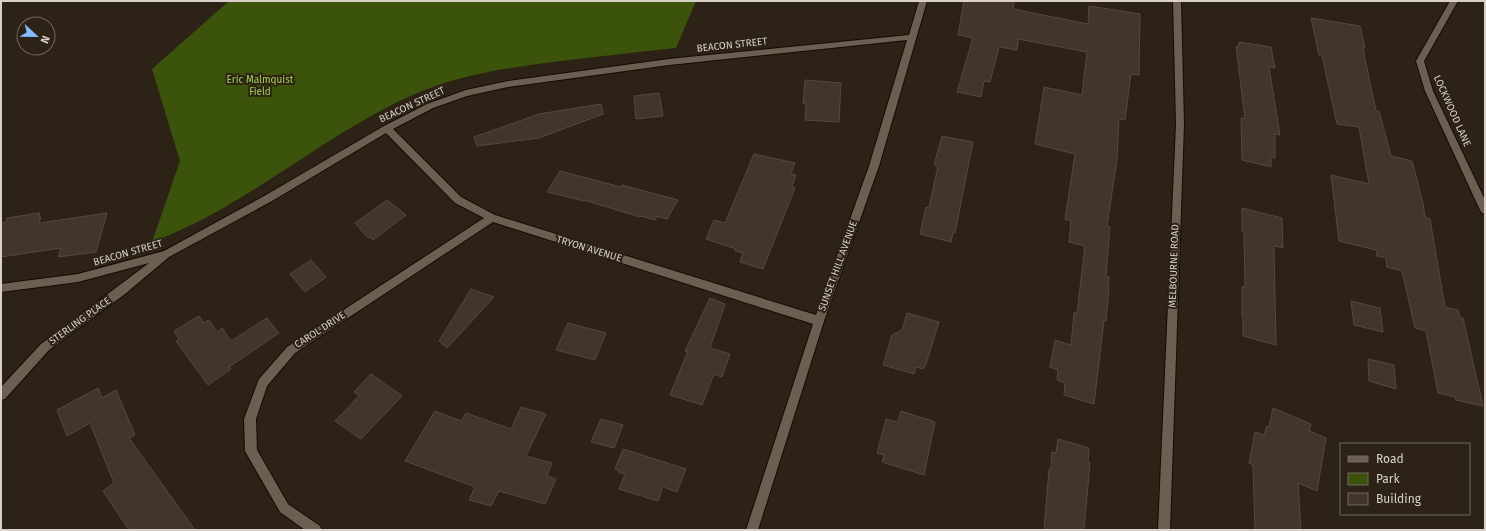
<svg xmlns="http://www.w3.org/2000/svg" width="1486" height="531" font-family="'Fira Sans',sans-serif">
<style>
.green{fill:#3c530b}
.building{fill:#42362a;stroke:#56493c}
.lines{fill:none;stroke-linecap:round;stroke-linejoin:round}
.minor-casing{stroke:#150b03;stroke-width:2}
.minor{fill:#6c5f52;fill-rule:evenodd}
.labels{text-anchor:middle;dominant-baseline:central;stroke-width:4;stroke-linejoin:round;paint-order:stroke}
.street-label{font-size:10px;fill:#d8d0c9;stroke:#2d2216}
.park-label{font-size:10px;fill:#a5d357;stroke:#2d2216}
</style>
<rect width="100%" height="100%" fill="#2d2216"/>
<path class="green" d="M229,1H696L676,48C635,52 594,57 553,62C506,68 459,75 415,94C324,134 246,207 152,242L180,161L152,69Z"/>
<path class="building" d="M964,1H1014L1013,9L1088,24L1089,6L1140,14L1139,75L1131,74L1125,120L1119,119L1117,159L1107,226L1110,227L1106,276L1109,277L1108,289H1109L1106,321L1104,320L1094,404L1064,395L1065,383L1057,380L1058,370L1050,367L1055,340L1071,345L1074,313H1077L1085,246L1069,242L1071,221L1065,219L1075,154L1035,144L1044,87L1082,95L1087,52L1018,39L1017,50L999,47L990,82L984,81L981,97L957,92L973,38L958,35Z
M1311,18L1360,26L1365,47H1363L1364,54L1376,111H1379L1391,156L1412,161L1423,203L1425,217L1430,219L1445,307L1458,310L1460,318H1463L1483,406L1456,400L1455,397L1438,393L1426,331L1415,328L1402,271L1387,267L1386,258L1377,256L1376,250L1339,241L1331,175L1369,184L1359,127L1337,124L1322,56L1319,55Z
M1239,42L1271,47L1275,68L1269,67L1280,135L1275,134V158L1271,157V167L1242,160L1241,118L1245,119L1236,46L1239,47Z
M805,80L841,83L839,122L805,120L806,104H803Z
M659,93L663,116L636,119L634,96Z
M601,104L603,114L539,138L477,146L474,137L539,114Z
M942,136L973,142L955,233L953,232L951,242L920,234L926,207L929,208L938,166L934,165Z
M754,154L795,163L791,174L796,175L792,187L795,188L763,269L740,262L743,253L735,251L736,249L706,239L714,220L725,223Z
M560,171L621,187L622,185L678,200L667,219L657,216L655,220L641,216L640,217L584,200V201L547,192Z
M387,200L406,215L373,240L370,237L368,238L355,223Z
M1242,208L1282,218L1283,248L1274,246L1276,345L1243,336V318L1242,317V287H1245L1244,232H1242Z
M40,213L39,218L41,217L39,223L107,213L96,252L58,257L61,248L1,257V223L6,222L7,218Z
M311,260L326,277L305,292L290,274Z
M471,289L494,297L447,348L439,341Z
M710,298L725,304L710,348L730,354L722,377L714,374L702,405L670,395L688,351H685Z
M1351,301L1380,308L1383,332L1354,325Z
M907,313L939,322L926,364L923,369L916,367L914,374L883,365L892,335L902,330Z
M199,316L204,323L209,320L217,332L222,328L231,341L267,318L279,333L229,367L231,369L208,385L176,341L179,339L174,331Z
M568,323L606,333L595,360L556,350Z
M1368,359L1394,365L1396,389L1369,381Z
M371,374L402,396L361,439L335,421L359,396L354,392Z
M98,388L102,398L116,390L135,435L129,438L195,530H129L103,491L114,483L90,423L67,436L57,410Z
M521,407L546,414L526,456L552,463L547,476L556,479L545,504L499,491L491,506L469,500L475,487L405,461L435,411L461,421L466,413L511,429Z
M1273,408L1311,424L1309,431L1326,438L1317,491L1298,483L1301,530H1255L1253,465L1249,463L1255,432L1264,435L1267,426L1269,427Z
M901,411L935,422L924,475L882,462L884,455L877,453L886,419L898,422Z
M601,419L623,425L614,448L591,442Z
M1058,439L1089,448L1088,462L1090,463L1084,530H1044L1049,469H1051L1052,452L1056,453Z
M623,449L686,469L677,492L663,487L658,501L619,489L625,474L618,472L619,470L615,469Z"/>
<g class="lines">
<g class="minor-casing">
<path id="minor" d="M919,1H927L879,166L824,321L758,530H746L813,324L493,222L295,353L267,386L256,419L257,450L288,504L320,526L322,530H305L280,512L245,451L244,419L259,379L287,347L484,218L455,203L386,133L272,201L169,257L125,294L49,350L5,399L1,400V387L41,344L149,263L78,282L1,292V284L78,274L164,251L266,195L384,126L427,104L466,90L508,81L669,59L909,35ZM907,40L869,166L816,315L495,215L461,197L393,129L433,108L467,96L508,87L669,65Z
M1173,1H1181L1184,124L1170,530H1158L1176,124Z
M1450,1H1458L1424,61L1433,91L1485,200V214L1482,213L1480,210L1425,91L1416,61Z"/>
</g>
<use href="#minor" class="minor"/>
</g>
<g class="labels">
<g class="street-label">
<text transform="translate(732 45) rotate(-6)">BEACON STREET</text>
<text transform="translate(412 105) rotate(-25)">BEACON STREET</text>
<text transform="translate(1452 111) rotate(66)">LOCKWOOD LANE</text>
<text transform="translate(589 249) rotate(17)">TRYON AVENUE</text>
<text transform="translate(128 253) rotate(-16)">BEACON STREET</text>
<text transform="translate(838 266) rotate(-70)">SUNSET HILL AVENUE</text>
<text transform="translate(1174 266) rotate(-88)">MELBOURNE ROAD</text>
<text transform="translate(80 321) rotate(-36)">STERLING PLACE</text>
<text transform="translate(320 330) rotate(-33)">CAROL DRIVE</text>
</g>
<g class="park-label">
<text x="260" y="80">Eric Malmquist<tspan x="260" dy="12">Field</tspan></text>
</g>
</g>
<rect width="1486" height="531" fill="none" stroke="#d8d0c9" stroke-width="4"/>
<rect x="1340" y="443" width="130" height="72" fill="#2d2216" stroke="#71685e"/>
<rect x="1348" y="456" width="20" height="6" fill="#6c5f52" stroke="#71685e"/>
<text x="1376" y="463" font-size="12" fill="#d8d0c9">Road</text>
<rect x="1348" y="473" width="20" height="12" fill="#3c530b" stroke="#71685e"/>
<text x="1376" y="483" font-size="12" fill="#d8d0c9">Park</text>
<rect x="1348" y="493" width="20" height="12" fill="#42362a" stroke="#71685e"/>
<text x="1376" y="503" font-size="12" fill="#d8d0c9">Building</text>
<g transform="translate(36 36) rotate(112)"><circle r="19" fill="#2d2216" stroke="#71685e"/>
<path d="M0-3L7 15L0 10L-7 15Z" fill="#84bcfb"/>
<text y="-6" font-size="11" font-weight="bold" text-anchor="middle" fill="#d8d0c9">N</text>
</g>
</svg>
